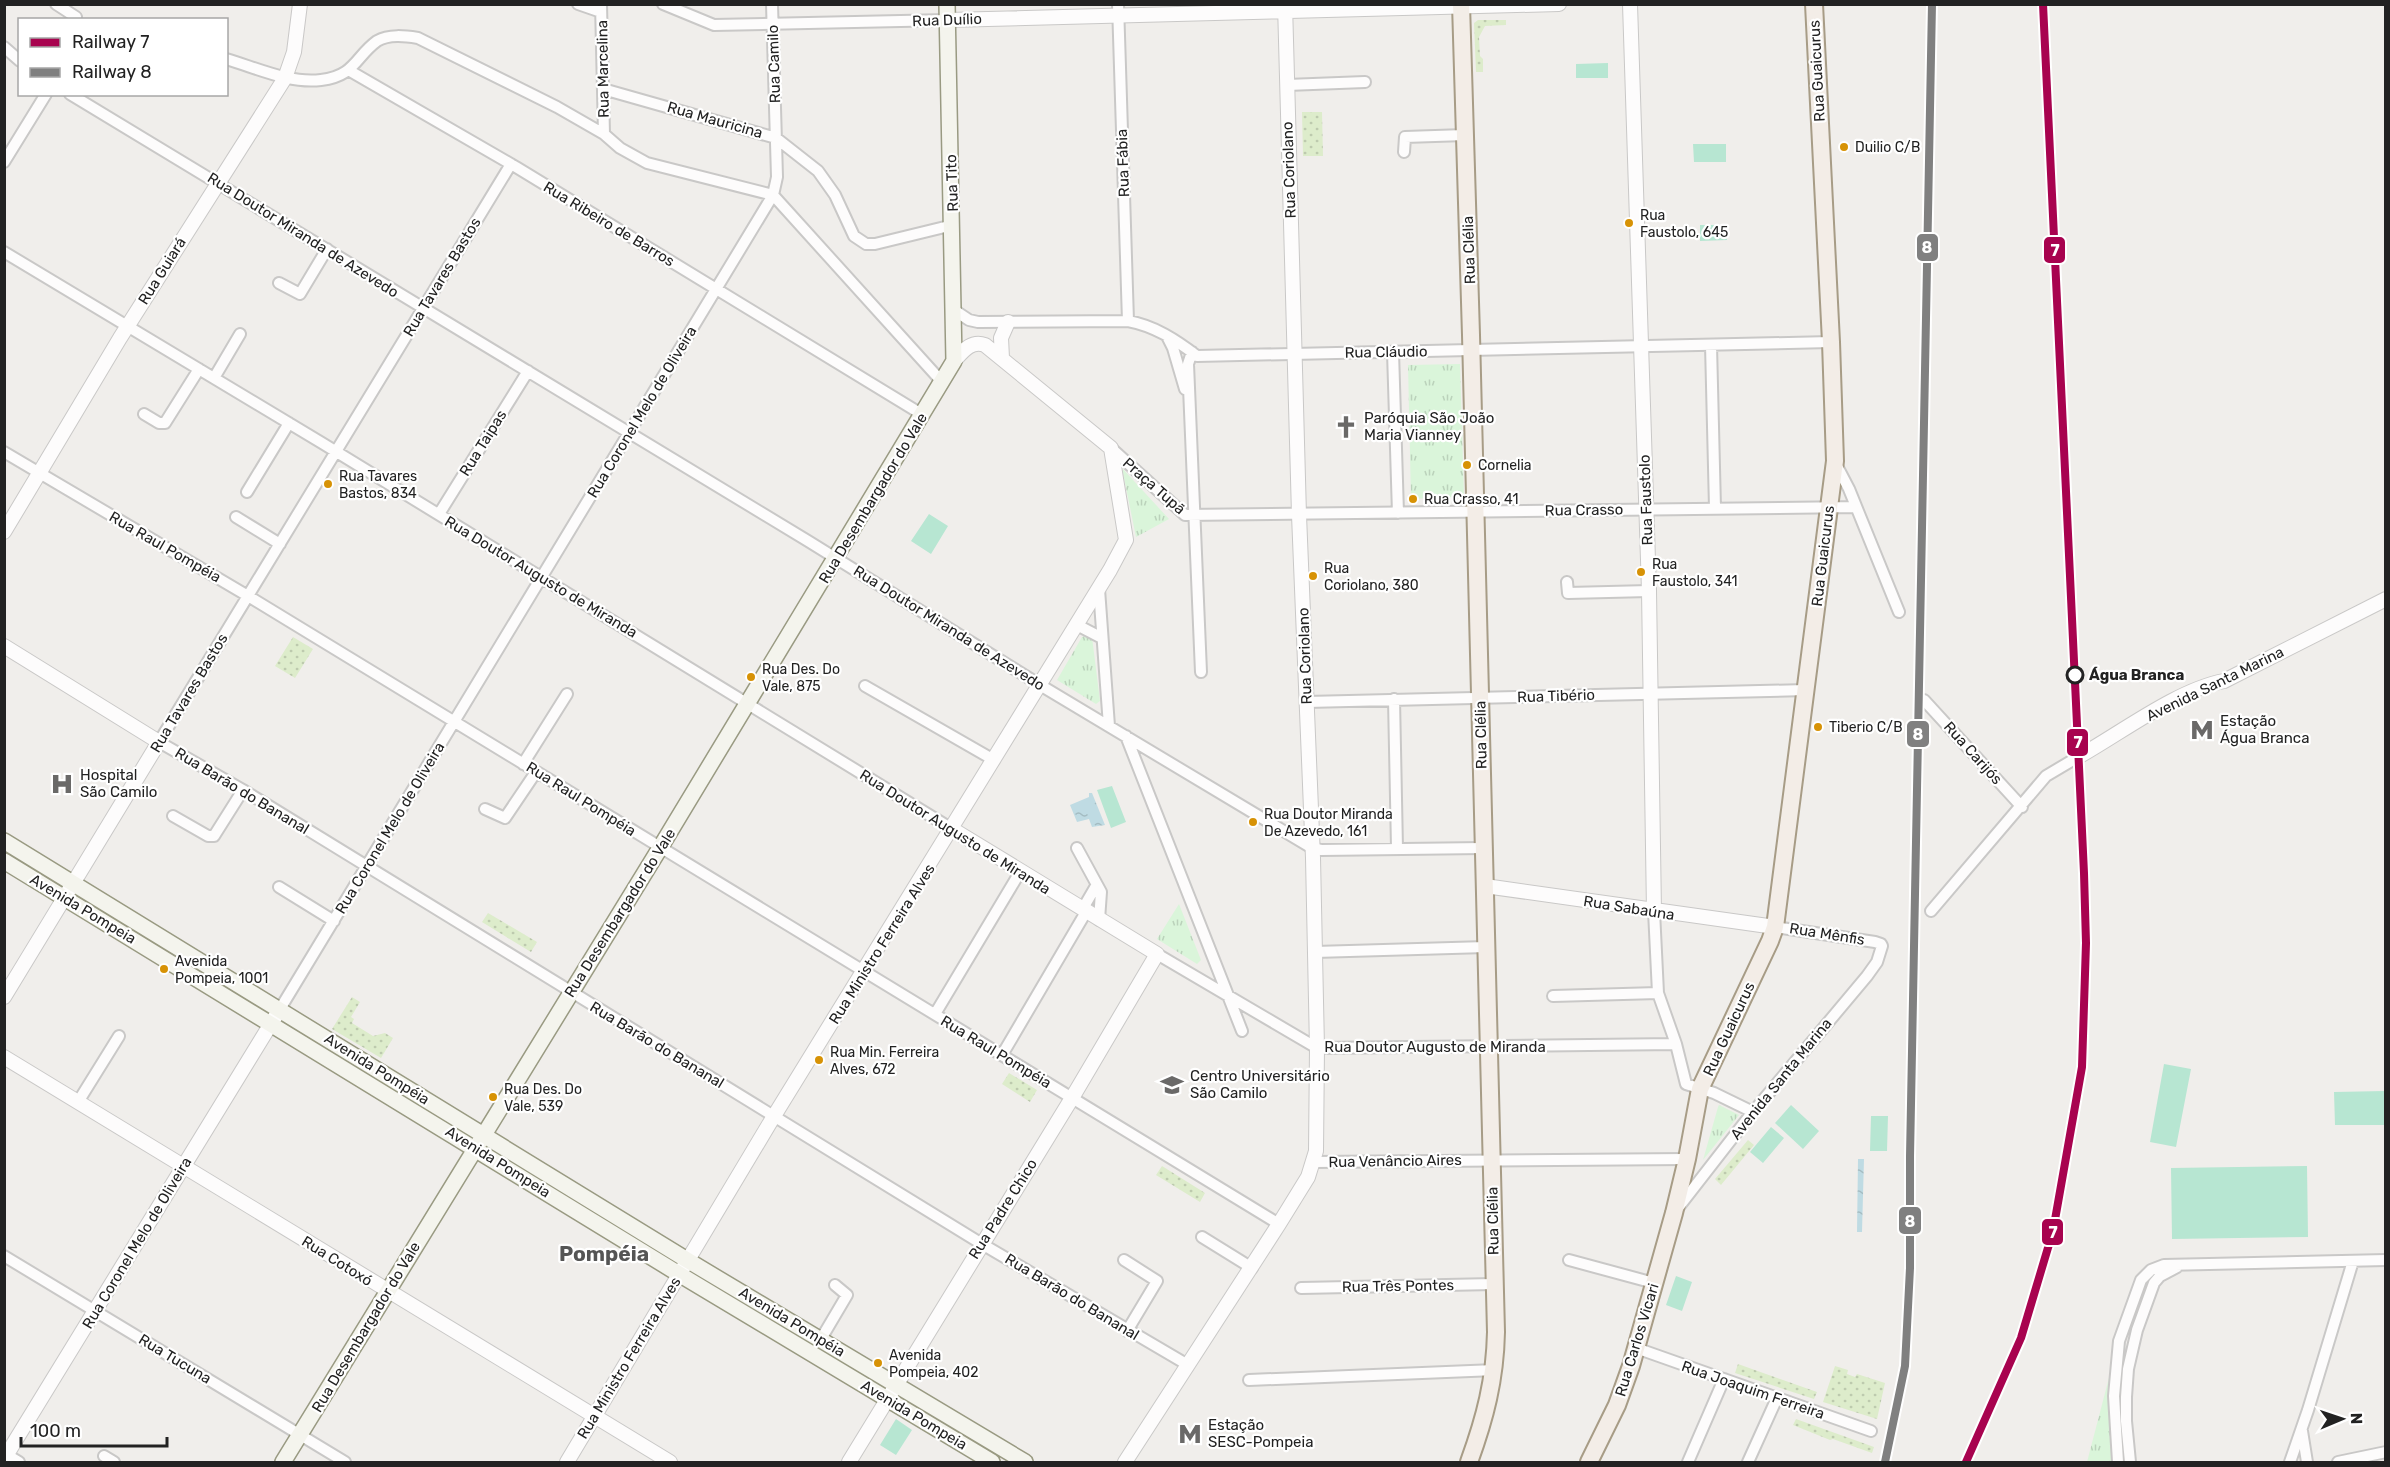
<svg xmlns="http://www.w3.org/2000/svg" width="2390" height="1467" font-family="Rubik,sans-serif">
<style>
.park{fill:url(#park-tufts)}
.garden{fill:url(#garden-dots)}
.pitch{fill:#b7e6d2}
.water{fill:url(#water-ripples)}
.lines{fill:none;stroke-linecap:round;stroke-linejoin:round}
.minor-casing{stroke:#c9c8c7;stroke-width:14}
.tertiary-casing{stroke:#c9c8c7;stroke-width:16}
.secondary-casing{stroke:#999a82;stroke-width:18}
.primary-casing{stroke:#a79c86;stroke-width:20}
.minor{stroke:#fdfcfc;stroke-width:10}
.tertiary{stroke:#fdfcfc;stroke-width:14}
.secondary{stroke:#f4f4ed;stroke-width:15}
.primary{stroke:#f3ede7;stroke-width:16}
.rail-1-casing{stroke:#fff;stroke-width:12}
.rail-2-casing{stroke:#fff;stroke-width:12}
.rail-1{stroke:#a8034f;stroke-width:8}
.rail-2{stroke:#808080;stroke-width:8}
.bus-dot{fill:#d79205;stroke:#fff;stroke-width:2}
.stop-dot{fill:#fff;stroke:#222;stroke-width:3}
.labels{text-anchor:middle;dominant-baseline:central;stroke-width:4.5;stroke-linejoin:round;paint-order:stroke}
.bus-label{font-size:14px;fill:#222;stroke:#fff;text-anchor:start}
.street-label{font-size:15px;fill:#222;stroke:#fff}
.poi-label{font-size:15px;fill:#222;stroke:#fff;text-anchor:start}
.stop-label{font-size:15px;font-weight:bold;fill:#222;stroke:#fff;text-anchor:start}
.district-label{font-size:21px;font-weight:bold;fill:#555;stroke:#fff}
.line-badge{stroke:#fff;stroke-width:2}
.badge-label{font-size:16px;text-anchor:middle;font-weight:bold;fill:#fff}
</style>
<defs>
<pattern id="park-tufts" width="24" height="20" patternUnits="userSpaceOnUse" patternTransform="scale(1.5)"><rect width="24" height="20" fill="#daf5da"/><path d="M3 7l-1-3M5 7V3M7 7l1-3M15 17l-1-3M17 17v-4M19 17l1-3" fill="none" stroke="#bbd2bb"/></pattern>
<pattern id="garden-dots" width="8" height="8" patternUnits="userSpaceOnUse" patternTransform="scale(1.5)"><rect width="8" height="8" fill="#ddeccb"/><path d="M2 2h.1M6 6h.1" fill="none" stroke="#bdcaae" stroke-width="1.8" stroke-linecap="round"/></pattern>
<pattern id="water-ripples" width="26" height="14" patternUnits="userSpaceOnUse" patternTransform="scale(1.5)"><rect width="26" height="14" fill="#bfdbe3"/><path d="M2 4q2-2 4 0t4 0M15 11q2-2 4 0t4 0" fill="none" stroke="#a4bcc2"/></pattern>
</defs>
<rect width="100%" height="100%" fill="#f0eeeb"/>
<path class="park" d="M1460,364L1464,497L1411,499L1408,365Z
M1122,468L1169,519L1136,537Z
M1088,635L1092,637L1100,701L1096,704L1057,680L1082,637Z
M1179,904L1201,960L1197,964L1157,939Z
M1719,1105L1739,1115L1703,1160L1718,1107Z
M2111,1370L2113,1462H2087Z"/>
<path class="garden" d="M1478,20H1506V25L1485,26L1479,37L1480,56L1483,59V72H1476L1474,23Z
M1302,112H1322L1323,156H1303Z
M293,637L313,649L295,678L275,666Z
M488,913L537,942L531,952L482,922Z
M352,997L360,1002L351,1017L354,1019L352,1023L373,1036L385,1033L393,1038L381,1058L332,1029Z
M1009,1073L1037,1090L1030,1102L1002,1084Z
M1748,1140L1754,1145L1721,1185L1715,1179Z
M1162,1166L1205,1193L1200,1202L1156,1175Z
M1738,1364L1817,1392L1814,1399L1735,1373Z
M1835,1366L1848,1370L1847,1374L1855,1377L1857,1374L1885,1383L1877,1419L1823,1402Z
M1796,1419L1874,1447L1872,1453L1833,1439L1830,1440L1793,1425Z"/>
<path class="pitch" d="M1608,63V78H1576V64Z
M1693,144H1726V162H1694Z
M1700,225H1727V240L1700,241Z
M929,514L948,526L931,554L911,541Z
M1112,786L1126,822L1111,828L1097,790Z
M2164,1064L2191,1069L2176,1147L2150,1142Z
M2385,1091V1125H2335L2334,1092Z
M1791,1105L1819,1131L1803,1149L1775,1123Z
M1871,1116H1888L1887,1151H1870Z
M1771,1127L1784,1138L1763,1163L1750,1152Z
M2307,1166L2308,1237L2172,1239L2171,1168Z
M1676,1276L1692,1282L1682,1311L1666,1305Z
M896,1419L912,1430L896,1455L880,1445Z"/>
<path class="water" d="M1089,793H1092L1105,825L1092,827L1089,819L1077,822L1070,805L1089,797Z
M1858,1159H1864L1862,1232H1857Z"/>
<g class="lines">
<g class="minor-casing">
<path id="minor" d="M56,4L76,17
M578,4L601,12
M601,4L604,134
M663,4L714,25L947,20
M1118,4L1128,321
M4,47L20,61
M226,59C257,68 290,84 321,80C355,76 355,57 377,41C389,34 405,36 418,38L557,107L604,134L620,148L647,163L773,195L943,383
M350,71L516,167L923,415
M1287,85L1365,82
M603,89L776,138L818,171L835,195L854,236L866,244H875L953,225
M70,94L808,541L1040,685L1312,848L1321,850L1484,848
M1404,152L1405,137L1465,135
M4,162L46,94
M511,164L159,742L243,790L982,1244L1188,1365
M4,252L322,443L952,829
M279,283L300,294L327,249
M954,310L969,320L978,322L1128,321C1155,326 1176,340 1197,356L1831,342
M1167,336L1173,348L1185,389
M1711,345L1715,508
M1192,352L1188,364L1201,672
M1393,352L1398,513
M214,378L240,334
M144,414L159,423H165L199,369
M1111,448L1185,515L1856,507
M4,452L248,596L1279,1224
M1837,466L1849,489L1899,612
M247,492L289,423
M439,514L528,371
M236,517L280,544
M1567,582L1568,593L1649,591
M1099,589L1109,726
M1077,625L1102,638
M865,686L994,760
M1394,699L1397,848
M1924,700L2022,807
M1307,702L1806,690
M1126,736L1242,1031
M523,764L567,694
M485,809L505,818L536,772
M173,816L208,836H214L243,790
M1077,848L1101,892L1099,920
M279,887L334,921
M1082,910L1096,886
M1654,911L1658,993L1676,1044L1686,1084L1714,1093L1753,1112
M1931,911L2046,776L2078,757
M1315,952L1486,947
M1157,954L1317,1048L1676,1044
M1553,996L1658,993
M280,1009L773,195L777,177L772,4
M935,1014L1020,872
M1002,1055L1086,912
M78,1102L119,1036
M1313,1162L1687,1159
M1678,1208L1748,1118L1867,976L1877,962L1882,946L1881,944L1875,942L1775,927
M1202,1237L1252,1268
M4,1256L345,1462
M1124,1260L1157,1281L1127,1331
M1569,1260L1654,1283
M1301,1288L1494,1284
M821,1339L847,1295L835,1285
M1636,1348L1871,1431
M1249,1380L1495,1370
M2302,1431L2307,1462
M4,1453L19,1462
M104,1456L114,1462
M1688,1462L1724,1379
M1748,1462L1777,1398
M2118,1462L2114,1396L2119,1341L2141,1280L2151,1270L2164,1265L2386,1260
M2130,1462L2126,1421V1397L2128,1369L2137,1330L2154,1283L2160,1276L2177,1267
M2290,1462L2308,1410L2353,1261
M2338,1462L2386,1452"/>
</g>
<g class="tertiary-casing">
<path id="tertiary" d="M1630,4L1649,591L1654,911
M947,20L1559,4
M1002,358L1001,338L1008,322
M4,532L120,338L285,78L294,52L300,4
M4,646L159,742L4,997
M2078,757C2121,733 2177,690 2224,681L2386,599
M1485,886L1775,927
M4,1057L670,1462
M4,1459L280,1009
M567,1462L774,1116L1110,570L1126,540L1111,448L985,345C971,340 963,351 954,361
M849,1462L1072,1098L1157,954L952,829
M1125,1462L1279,1224L1308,1177L1316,1151L1317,1048L1313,858L1299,515L1285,4"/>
</g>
<g class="secondary-casing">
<path id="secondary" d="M4,841L687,1260L1025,1462
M4,861L679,1274L992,1462
M283,1462L660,848L954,361L947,4"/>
</g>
<g class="primary-casing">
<path id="primary" d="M1461,4L1471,335L1496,1332C1495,1380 1485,1418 1469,1462
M1589,1462L1617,1405L1631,1366L1674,1213L1687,1159L1700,1089L1770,941L1775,927L1835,461L1831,342L1814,4"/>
</g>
<use href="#minor" class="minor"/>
<use href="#tertiary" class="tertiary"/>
<use href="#secondary" class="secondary"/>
<use href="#primary" class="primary"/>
<g class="rail-1-casing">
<path id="rail-1" d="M1966,1462L2021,1338L2053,1231L2082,1067L2086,943L2084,873L2043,4"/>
</g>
<g class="rail-2-casing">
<path id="rail-2" d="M1885,1462L1905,1366L1910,1268V1156L1932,4"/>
</g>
<use href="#rail-1" class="rail-1"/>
<use href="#rail-2" class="rail-2"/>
</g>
<defs>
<g id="church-bare" transform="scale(1.8)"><path d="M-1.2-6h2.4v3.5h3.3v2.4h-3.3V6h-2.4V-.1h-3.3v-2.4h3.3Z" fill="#6a6968" stroke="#fff" stroke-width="2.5" paint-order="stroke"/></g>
<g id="metro-bare" transform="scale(1.8)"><path d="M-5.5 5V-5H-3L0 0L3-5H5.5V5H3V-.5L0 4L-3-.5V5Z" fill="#6a6968" stroke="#fff" stroke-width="2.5" paint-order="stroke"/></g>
<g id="hospital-bare" transform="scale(1.8)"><path d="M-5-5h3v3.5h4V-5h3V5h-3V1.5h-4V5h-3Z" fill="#6a6968" stroke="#fff" stroke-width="2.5" paint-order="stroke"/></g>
<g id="university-bare" transform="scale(1.8)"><path d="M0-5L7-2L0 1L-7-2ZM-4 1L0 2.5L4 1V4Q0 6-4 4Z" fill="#6a6968" stroke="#fff" stroke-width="2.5" paint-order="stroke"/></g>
</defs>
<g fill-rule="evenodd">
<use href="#church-bare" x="1346" y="427"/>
<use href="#metro-bare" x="2202" y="730"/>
<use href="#hospital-bare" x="62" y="784"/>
<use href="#university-bare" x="1172" y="1085"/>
<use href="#metro-bare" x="1190" y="1434"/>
</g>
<g class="bus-dot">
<circle cx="1844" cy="147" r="5"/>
<circle cx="1629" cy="223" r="5"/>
<circle cx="1467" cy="465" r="5"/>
<circle cx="328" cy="484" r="5"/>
<circle cx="1413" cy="499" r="5"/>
<circle cx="1641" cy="572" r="5"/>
<circle cx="1313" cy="576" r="5"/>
<circle cx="751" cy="677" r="5"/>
<circle cx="1818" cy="727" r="5"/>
<circle cx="1253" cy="822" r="5"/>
<circle cx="164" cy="969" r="5"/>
<circle cx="819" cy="1060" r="5"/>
<circle cx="493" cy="1097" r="5"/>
<circle cx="878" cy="1363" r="5"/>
</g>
<circle class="stop-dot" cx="2075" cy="675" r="8"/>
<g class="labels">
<g class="bus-label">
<text x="1855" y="147">Duilio C/B</text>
<text x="1640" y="215">Rua<tspan x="1640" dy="17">Faustolo, 645</tspan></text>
<text x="1478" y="465">Cornelia</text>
<text x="339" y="476">Rua Tavares<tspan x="339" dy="17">Bastos, 834</tspan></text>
<text x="1424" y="499">Rua Crasso, 41</text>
<text x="1652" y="564">Rua<tspan x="1652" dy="17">Faustolo, 341</tspan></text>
<text x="1324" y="568">Rua<tspan x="1324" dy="17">Coriolano, 380</tspan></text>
<text x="762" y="669">Rua Des. Do<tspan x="762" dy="17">Vale, 875</tspan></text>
<text x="1829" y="727">Tiberio C/B</text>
<text x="1264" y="814">Rua Doutor Miranda<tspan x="1264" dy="17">De Azevedo, 161</tspan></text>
<text x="175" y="961">Avenida<tspan x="175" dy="17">Pompeia, 1001</tspan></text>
<text x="830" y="1052">Rua Min. Ferreira<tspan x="830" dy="17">Alves, 672</tspan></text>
<text x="504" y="1089">Rua Des. Do<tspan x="504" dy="17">Vale, 539</tspan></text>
<text x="889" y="1355">Avenida<tspan x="889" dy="17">Pompeia, 402</tspan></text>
</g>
<g class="street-label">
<text transform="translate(947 20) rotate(-2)">Rua Duílio</text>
<text transform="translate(774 64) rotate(-92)">Rua Camilo</text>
<text transform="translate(603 69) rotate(-91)">Rua Marcelina</text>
<text transform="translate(1817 71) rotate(-93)">Rua Guaicurus</text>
<text transform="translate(715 120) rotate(16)">Rua Mauricina</text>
<text transform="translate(1123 163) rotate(-92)">Rua Fábia</text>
<text transform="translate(1289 170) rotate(-92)">Rua Coriolano</text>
<text transform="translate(952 183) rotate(-92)">Rua Tito</text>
<text transform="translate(609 224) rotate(31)">Rua Ribeiro de Barros</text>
<text transform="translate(303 235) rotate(32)">Rua Doutor Miranda de Azevedo</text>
<text transform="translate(1469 250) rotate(-92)">Rua Clélia</text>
<text transform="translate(162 271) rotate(-58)">Rua Guiará</text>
<text transform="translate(442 277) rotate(-59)">Rua Tavares Bastos</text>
<text transform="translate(1386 352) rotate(-1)">Rua Cláudio</text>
<text transform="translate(642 412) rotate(-59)">Rua Coronel Melo de Oliveira</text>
<text transform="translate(483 443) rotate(-58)">Rua Taipas</text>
<text transform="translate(1154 486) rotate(41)">Praça Tupã</text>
<text transform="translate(873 498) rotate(-59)">Rua Desembargador do Vale</text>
<text transform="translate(1646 500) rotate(-92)">Rua Faustolo</text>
<text transform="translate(1584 510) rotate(-1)">Rua Crasso</text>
<text transform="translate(165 547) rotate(30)">Rua Raul Pompéia</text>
<text transform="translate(1823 556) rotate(-83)">Rua Guaicurus</text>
<text transform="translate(541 577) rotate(31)">Rua Doutor Augusto de Miranda</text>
<text transform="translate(949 628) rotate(32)">Rua Doutor Miranda de Azevedo</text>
<text transform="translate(1305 656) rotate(-92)">Rua Coriolano</text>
<text transform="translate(2215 684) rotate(-26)">Avenida Santa Marina</text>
<text transform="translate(189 693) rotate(-59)">Rua Tavares Bastos</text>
<text transform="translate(1556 696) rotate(-2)">Rua Tibério</text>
<text transform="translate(1481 735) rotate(-91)">Rua Clélia</text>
<text transform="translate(1973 753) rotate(48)">Rua Carijós</text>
<text transform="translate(242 791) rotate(31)">Rua Barão do Bananal</text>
<text transform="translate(581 799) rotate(32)">Rua Raul Pompéia</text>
<text transform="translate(390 828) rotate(-59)">Rua Coronel Melo de Oliveira</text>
<text transform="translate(955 832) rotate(32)">Rua Doutor Augusto de Miranda</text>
<text transform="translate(1629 908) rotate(9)">Rua Sabaúna</text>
<text transform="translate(83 909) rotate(31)">Avenida Pompeia</text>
<text transform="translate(620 913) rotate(-58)">Rua Desembargador do Vale</text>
<text transform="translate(1827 934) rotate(9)">Rua Mênfis</text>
<text transform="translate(882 944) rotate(-58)">Rua Ministro Ferreira Alves</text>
<text transform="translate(1729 1029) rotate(-65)">Rua Guaicurus</text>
<text transform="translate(657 1045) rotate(31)">Rua Barão do Bananal</text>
<text x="1435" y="1047">Rua Doutor Augusto de Miranda</text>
<text transform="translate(996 1052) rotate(31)">Rua Raul Pompéia</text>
<text transform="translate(377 1069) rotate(32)">Avenida Pompéia</text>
<text transform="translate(1781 1079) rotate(-51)">Avenida Santa Marina</text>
<text transform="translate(1395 1161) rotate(-1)">Rua Venâncio Aires</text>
<text transform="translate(498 1162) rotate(32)">Avenida Pompeia</text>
<text transform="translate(1003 1209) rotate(-58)">Rua Padre Chico</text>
<text transform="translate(1493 1221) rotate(-91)">Rua Clélia</text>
<text transform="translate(137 1243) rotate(-59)">Rua Coronel Melo de Oliveira</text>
<text transform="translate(337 1261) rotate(32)">Rua Cotoxó</text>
<text transform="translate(1398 1286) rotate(-1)">Rua Três Pontes</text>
<text transform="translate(1072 1297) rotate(31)">Rua Barão do Bananal</text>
<text transform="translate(792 1322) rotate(31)">Avenida Pompéia</text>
<text transform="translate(366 1327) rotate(-59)">Rua Desembargador do Vale</text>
<text transform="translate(1637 1340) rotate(-73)">Rua Carlos Vicari</text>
<text transform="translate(629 1358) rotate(-59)">Rua Ministro Ferreira Alves</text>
<text transform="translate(175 1359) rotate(31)">Rua Tucuna</text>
<text transform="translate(1753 1390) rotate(19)">Rua Joaquim Ferreira</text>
<text transform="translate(914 1415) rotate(31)">Avenida Pompeia</text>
</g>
<g class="poi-label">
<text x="1364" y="418">Paróquia São João<tspan x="1364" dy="17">Maria Vianney</tspan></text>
<text x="2220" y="721">Estação<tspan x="2220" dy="17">Água Branca</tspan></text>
<text x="80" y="775">Hospital<tspan x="80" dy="17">São Camilo</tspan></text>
<text x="1190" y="1076">Centro Universitário<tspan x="1190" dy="17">São Camilo</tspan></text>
<text x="1208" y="1425">Estação<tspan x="1208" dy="17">SESC-Pompeia</tspan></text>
</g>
<g class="stop-label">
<text x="2089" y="675">Água Branca</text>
</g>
<g class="district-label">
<text x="604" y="1253">Pompéia</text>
</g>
</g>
<g class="line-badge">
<rect x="1916" y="233" width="23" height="29" rx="6" fill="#808080"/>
<rect x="2043" y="236" width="23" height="28" rx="6" fill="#a8034f"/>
<rect x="1906" y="720" width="24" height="28" rx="6" fill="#808080"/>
<rect x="2066" y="728" width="23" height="29" rx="6" fill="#a8034f"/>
<rect x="1898" y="1206" width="24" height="29" rx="6" fill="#808080"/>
<rect x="2041" y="1218" width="23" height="28" rx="6" fill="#a8034f"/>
</g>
<g class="badge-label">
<text x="1927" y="253">8</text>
<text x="2055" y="256">7</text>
<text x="1918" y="740">8</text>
<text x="2078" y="748">7</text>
<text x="1910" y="1227">8</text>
<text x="2053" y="1238">7</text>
</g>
<rect width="2390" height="1467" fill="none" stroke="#222222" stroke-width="12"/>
<rect x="18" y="18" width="210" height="78" fill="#ffffff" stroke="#a7a7a7" stroke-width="1.5"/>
<rect x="30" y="38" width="30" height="9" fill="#a8034f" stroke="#a7a7a7" stroke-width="1.5"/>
<text x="72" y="48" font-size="18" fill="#222222">Railway 7</text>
<rect x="30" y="68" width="30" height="9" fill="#808080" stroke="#a7a7a7" stroke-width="1.5"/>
<text x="72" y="78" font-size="18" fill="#222222">Railway 8</text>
<g transform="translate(2342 1419) rotate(88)" stroke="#ffffff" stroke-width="4.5" paint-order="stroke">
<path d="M0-4.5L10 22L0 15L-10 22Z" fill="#222222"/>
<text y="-9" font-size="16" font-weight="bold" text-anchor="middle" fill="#222222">N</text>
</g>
<path d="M21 1437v9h146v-9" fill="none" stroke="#222222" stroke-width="3"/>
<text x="30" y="1437" font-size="18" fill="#222222" stroke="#ffffff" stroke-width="4.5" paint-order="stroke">100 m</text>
</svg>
